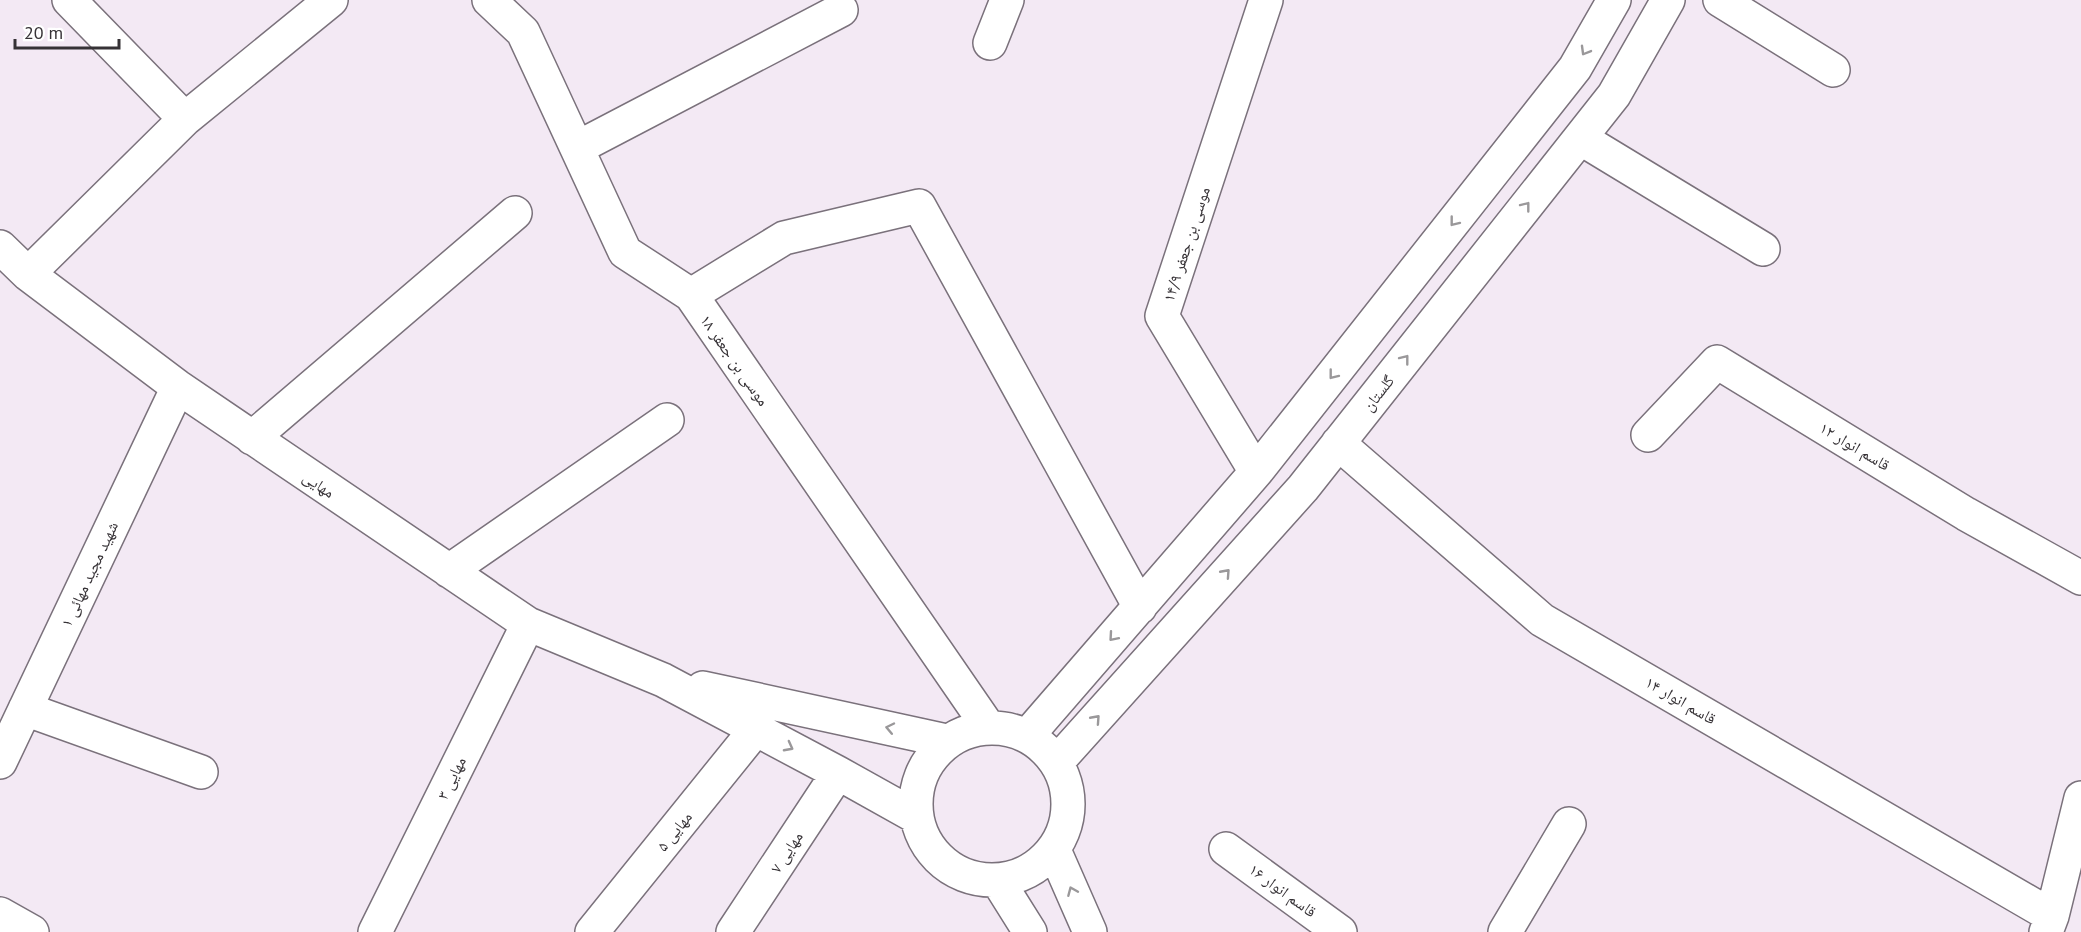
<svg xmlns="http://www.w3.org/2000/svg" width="2081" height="932" font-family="'PT Sans','Noto Naskh Arabic',sans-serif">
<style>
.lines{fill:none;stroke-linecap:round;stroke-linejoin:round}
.minor-casing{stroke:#7a717b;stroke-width:36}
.minor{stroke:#fff;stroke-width:33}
.oneway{stroke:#9a989a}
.labels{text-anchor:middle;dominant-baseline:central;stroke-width:4.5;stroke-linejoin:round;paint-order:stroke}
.street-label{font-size:16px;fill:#363236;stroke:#fff}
</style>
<rect width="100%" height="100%" fill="#f3e9f4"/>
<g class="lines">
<g class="minor-casing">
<path id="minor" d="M69,0L185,119
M489,0L523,32L625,252L691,295L989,728
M1720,0L1833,70
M990,43L1007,0
M1580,138L1763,249
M577,148L841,10
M0,247L28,274L178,387L528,624L663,680L838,773L915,816
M28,274L185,119L331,0
M691,295L784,238L919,206L1140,607
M1648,435L1717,362L1966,514L2081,578
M252,438L515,213
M1338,443L1542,620L2052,916
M1256,472L1162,316L1266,0
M449,571L667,420
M703,688L947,741
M25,709L201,772
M916 804a76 76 0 1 1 152 0a76 76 0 1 1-152 0Z
M1028,735L1256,472L1575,68L1614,0
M0,762L178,387
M1057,762L1303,488L1614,95L1668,0
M1226,849L1340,932
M1054,850L1090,932
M998,881L1030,932
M0,914L32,932
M375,932L528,624
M592,932L756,729
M733,932L838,773
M1505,932L1569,824
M2046,932L2052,916L2081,798"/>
</g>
<use href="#minor" class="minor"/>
</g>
<defs><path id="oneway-chevron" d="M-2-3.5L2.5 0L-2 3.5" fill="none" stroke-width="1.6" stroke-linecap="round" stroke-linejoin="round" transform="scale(1.5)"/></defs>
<g class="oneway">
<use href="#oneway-chevron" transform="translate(1585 51) rotate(120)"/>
<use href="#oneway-chevron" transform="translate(1526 206) rotate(-52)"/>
<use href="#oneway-chevron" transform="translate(1454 222) rotate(128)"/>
<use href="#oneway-chevron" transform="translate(1405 359) rotate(-52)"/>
<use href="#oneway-chevron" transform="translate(1333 375) rotate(128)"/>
<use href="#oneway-chevron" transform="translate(1226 573) rotate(-48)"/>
<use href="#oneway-chevron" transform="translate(1113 637) rotate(131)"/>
<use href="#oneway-chevron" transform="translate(1096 719) rotate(-48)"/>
<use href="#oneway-chevron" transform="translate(890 728) rotate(-168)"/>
<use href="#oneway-chevron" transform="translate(789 747) rotate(28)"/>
<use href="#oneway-chevron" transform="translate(1072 891) rotate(-113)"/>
</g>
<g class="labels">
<g class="street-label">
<text transform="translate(1186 244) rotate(-72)">موسی بن جعفر ۱۴/۹</text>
<text transform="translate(735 360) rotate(55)">موسی بن جعفر ۱۸</text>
<text transform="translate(1378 393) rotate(-52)">گلستان</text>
<text transform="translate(1855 446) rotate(31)">قاسم انوار ۱۲</text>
<text transform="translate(319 484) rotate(34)">مهایی</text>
<text transform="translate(89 574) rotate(-65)">شهید مجید مهائی ۱</text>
<text transform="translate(1681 700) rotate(30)">قاسم انوار ۱۴</text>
<text transform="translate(451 778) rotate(-64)">مهایی ۳</text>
<text transform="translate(674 831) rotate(-51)">مهایی ۵</text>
<text transform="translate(786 852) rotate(-57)">مهایی ۷</text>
<text transform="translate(1283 890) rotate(36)">قاسم انوار ۱۶</text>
</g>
</g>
<path d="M15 39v9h104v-9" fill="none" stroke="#363236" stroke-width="3"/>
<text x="24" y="39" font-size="18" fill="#363236" stroke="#ffffff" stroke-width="4.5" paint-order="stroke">20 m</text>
</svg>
